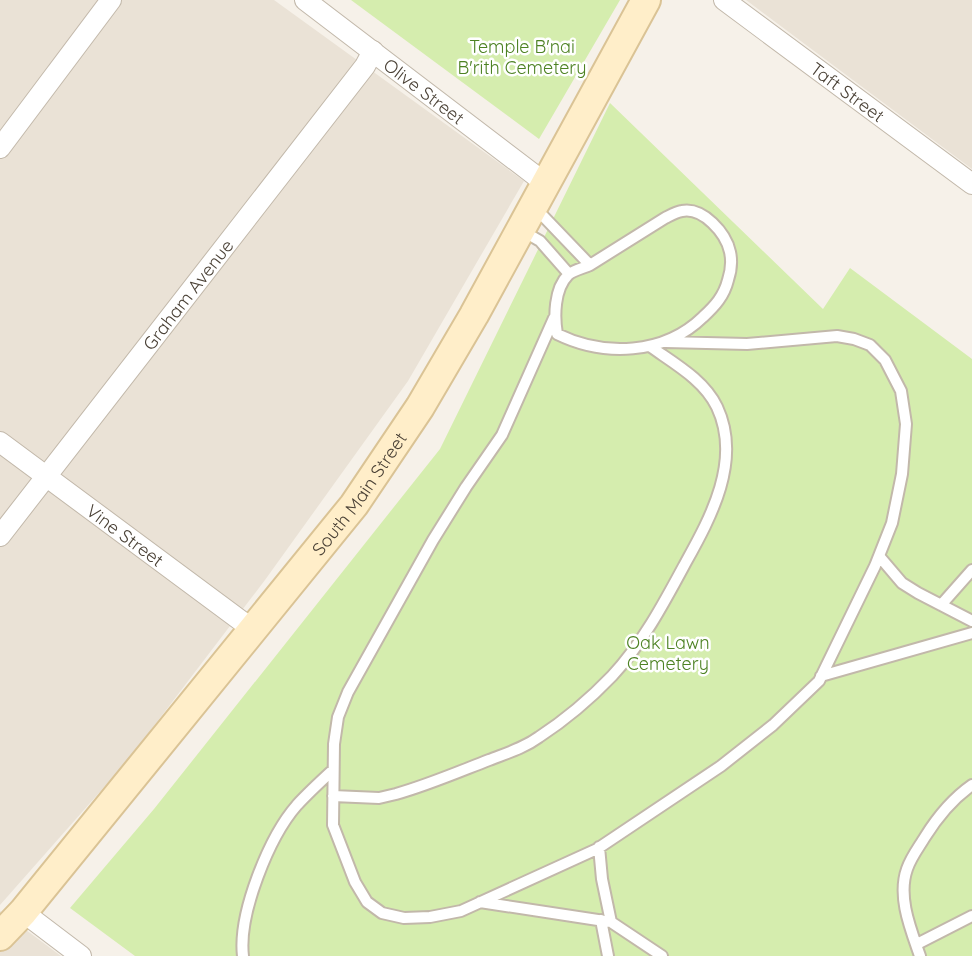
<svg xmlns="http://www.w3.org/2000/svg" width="972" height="956" font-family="Quicksand,sans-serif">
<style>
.residential{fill:#eae2d6}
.green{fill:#d5edae}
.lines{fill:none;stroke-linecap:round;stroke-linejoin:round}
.lane-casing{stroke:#c2b8aa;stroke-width:14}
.street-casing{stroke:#c2b8aa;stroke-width:22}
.secondary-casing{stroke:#dac395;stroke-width:32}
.lane{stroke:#fff;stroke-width:10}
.street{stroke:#fff;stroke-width:20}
.secondary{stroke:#ffeec9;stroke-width:28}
.labels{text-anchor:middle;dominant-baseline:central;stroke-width:5;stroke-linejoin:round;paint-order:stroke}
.park-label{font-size:18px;fill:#4d8223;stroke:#fff}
.street-label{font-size:18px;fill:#4a4136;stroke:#fff}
</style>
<rect width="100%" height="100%" fill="#f6f1e9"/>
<path class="residential" d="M0,0H274L524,181L408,381L265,580L128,760L0,905Z
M746,0H972V169Z
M0,911L26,930L61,956H0Z"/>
<path class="green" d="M351,0H620L539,139Z
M610,103L823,309L850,268L972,359V956H135L70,908L154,809L440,449Z"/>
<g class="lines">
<g class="lane-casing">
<path id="lane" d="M543,216L590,265L665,218C671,215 676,212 682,211C703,207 726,233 730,252C732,261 731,271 728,280C724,296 715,306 703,317C664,355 604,357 557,334C554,317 554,289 568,275C573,270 584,268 590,265
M521,230L540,241L569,274
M554,318L502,435L466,487L433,540L348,692L338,717L334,744L333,825L355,882L367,902L382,913L404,918L430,917L461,911L597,849L721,766L773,725L819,681L875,566L892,523L902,474L906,424L901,391L885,360L870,345L854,339L837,336L747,344L666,342
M879,556L902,583L918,593L972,621
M941,605L972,570
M821,676L972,633
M333,796L379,798L396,794C428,785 458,772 489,760C507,753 524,748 539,737C565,720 590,699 612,676C643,643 665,601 686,562C711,517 742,460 717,407C704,380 675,364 651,347
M599,847L602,879L611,922
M480,902L611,922L662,956
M601,920L608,956
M917,944L972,916
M243,956C238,914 269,837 297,805C308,793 321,781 333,770
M920,956C911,930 897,897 907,869C911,857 919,847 925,837C938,816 952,799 972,785"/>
</g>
<g class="street-casing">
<g id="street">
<path id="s1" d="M305,0L545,183"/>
<path id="s2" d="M724,0L972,184"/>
<path d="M0,148L111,0"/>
<path id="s3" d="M0,442L252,629"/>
<path id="s4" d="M0,536L365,66L373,51"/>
<path d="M23,912L81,956"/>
</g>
</g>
<g class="secondary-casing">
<g id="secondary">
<path id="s5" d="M0,936L23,912L354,505L420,407L474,315L646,0"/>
</g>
</g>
<use href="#lane" class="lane"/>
<use href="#street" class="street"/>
<use href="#secondary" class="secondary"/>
</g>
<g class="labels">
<g class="park-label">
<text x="522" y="46">Temple B'nai<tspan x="522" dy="21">B'rith Cemetery</tspan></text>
<text x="668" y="642">Oak Lawn<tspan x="668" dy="21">Cemetery</tspan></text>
</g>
<g class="street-label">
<text stroke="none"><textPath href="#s1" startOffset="150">Olive Street</textPath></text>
<text stroke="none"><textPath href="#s2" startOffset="154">Taft Street</textPath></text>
<text stroke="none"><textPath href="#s4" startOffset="306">Graham Avenue</textPath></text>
<text stroke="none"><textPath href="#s5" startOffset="570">South Main Street</textPath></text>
<text stroke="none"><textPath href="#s3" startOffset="156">Vine Street</textPath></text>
</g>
</g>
</svg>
